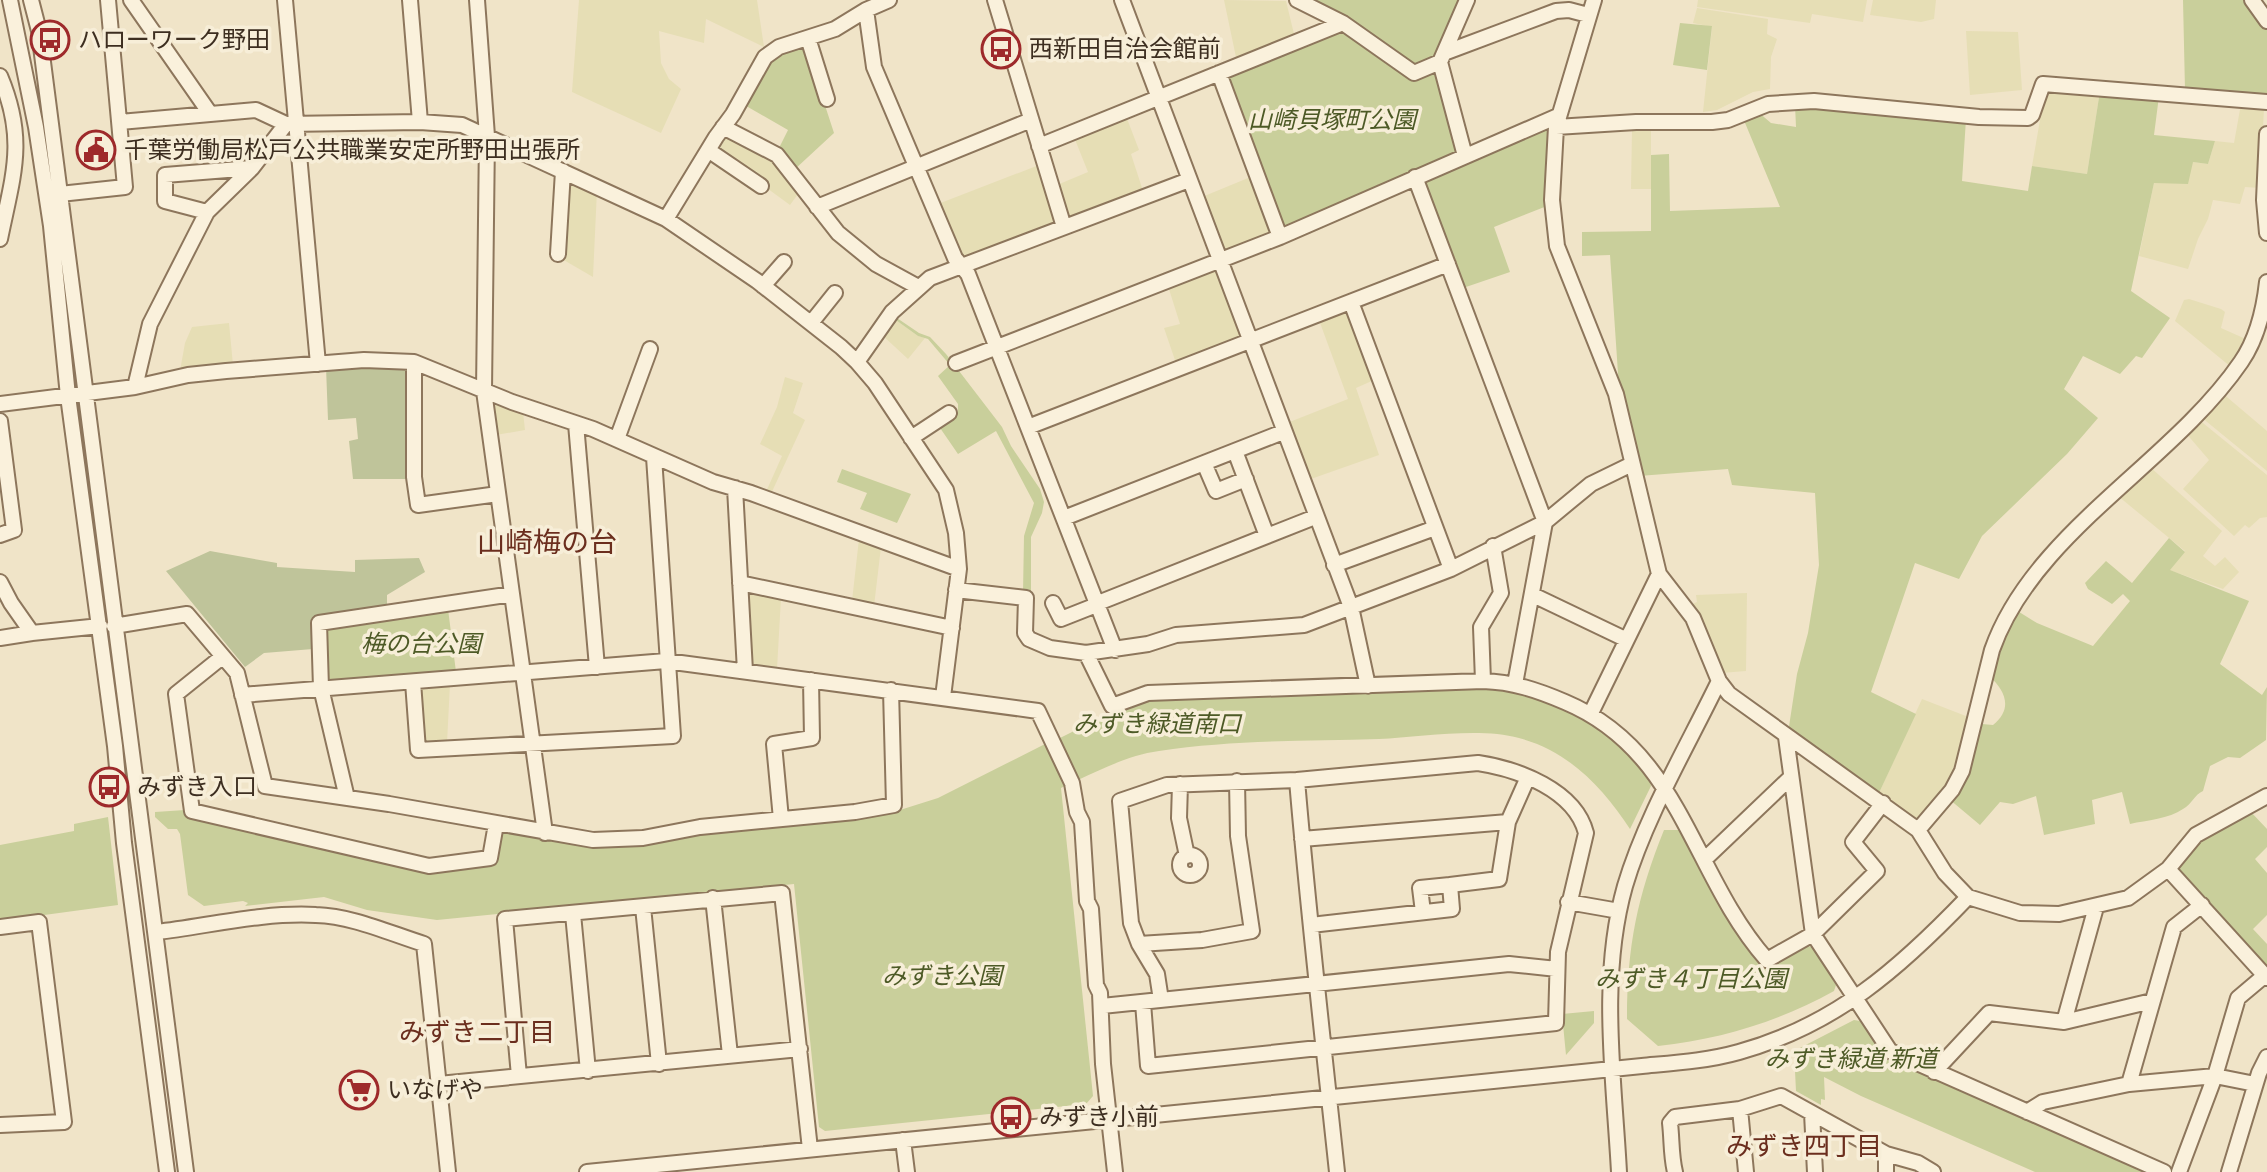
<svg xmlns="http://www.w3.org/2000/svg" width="2267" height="1172" font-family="Bitter,'Noto Sans JP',serif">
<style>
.farmland{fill:#e6deb5}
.green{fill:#c9cf9b}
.cemetery{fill:#bfc49a}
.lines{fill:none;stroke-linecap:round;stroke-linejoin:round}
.minor-casing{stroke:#8d765c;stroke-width:18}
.minor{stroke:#faf1dc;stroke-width:14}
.labels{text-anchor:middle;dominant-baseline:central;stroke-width:7;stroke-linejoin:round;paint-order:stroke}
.poi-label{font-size:24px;fill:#3d2e20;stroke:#f7eed8;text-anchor:start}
.park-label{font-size:24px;font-style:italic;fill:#4d5a26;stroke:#f7eed8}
.neighbourhood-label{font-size:26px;fill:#6b2e1e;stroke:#f7eed8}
.quarter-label{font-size:28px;fill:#6b2e1e;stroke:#f7eed8}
</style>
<rect width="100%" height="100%" fill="#f0e4c8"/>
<path class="farmland" d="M579,0H757L764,47L706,19L704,43L659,31L661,63L669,79L681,89L661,133L572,92Z
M1224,0L1286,1L1295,38L1237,62Z
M1698,0H1867L1863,22L1812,14L1810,23L1697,7Z
M1873,0H1936L1934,19L1921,22L1870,15Z
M1697,8L1768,19L1767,34L1777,39L1771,57L1770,89L1753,92L1717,110L1703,112L1712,27L1693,23Z
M1966,31L2018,32L2022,90L1970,95Z
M2046,90L2100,91L2087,174L2032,166L2040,120L2035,119Z
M2241,104L2264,108L2260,188L2245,187L2240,204L2213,200L2208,219L2198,239L2188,269L2139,256L2154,183L2193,162L2208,164L2215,141L2234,143Z
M1126,116L1139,150L1131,154L1143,191L1072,219L1067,216L1057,185L1088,172L1074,137Z
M1636,126L1651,127V189H1631L1632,130Z
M726,130L767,153L801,190L790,205L712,148Z
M1039,165L1056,220L1053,226L966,259L960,256L938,204Z
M1253,176L1273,229L1270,235L1227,251L1221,248L1202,197Z
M568,177L597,190L593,277L562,259Z
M1212,269L1217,272L1241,334L1238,339L1176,363L1164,328L1180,324L1168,286Z
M2189,299L2221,309L2225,312L2221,328L2248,340L2231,367L2175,321L2184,300Z
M1344,311L1349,313L1374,380L1356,388L1379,455L1308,480L1287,423L1348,399L1319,320Z
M893,318L918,336L925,338L908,359L881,334Z
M229,323L233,365L180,371L185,343L192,327Z
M785,377L803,383L793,413L805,420L770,496L765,494L782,456L760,444L777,407Z
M2221,392L2267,431V471L2201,417Z
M496,401L523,412L525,430L496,435L491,406Z
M2198,419L2267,475V517L2260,518L2249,528L2245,525L2234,536L2183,489L2209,460L2185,432Z
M2150,467L2222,531L2203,556L2215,566L2225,557L2239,572L2223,589L2169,570L2185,551L2118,496Z
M859,539L881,547L874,606L852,601Z
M752,592L781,598L777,669L756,666L751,662L748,596Z
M1747,593L1746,671L1721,673L1688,606L1697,602L1696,595Z
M450,684L447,743L427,744L422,740L418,691L422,686Z
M1922,699L1971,718L1958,769L1949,786L1919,823L1878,795Z"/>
<path class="green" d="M1308,0H1460L1435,57L1417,67Z
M2183,0H2246L2267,29V98L2185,90Z
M1680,23L1712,26L1707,70L1673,65Z
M1341,29L1412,77L1431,71L1437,73L1456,150L1453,155L1285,229L1280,226L1226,79L1228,73Z
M805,44L834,133L794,170L777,152L788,130L741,103L766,59Z
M2100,91L2159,96L2154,135L2215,141L2208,164L2193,162L2188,184L2154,183L2131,291L2170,318L2142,358L2136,356L2120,374L2083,356L2064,389L2098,418L2067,454L1982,536L1959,579L1915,563L1871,692L1916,714L1878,795L1788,733L1797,674L1808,633L1819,565L1815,493L1732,485L1728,469L1639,476L1619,388L1610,255L1582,256V232L1651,231V155L1669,154L1670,211L1780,207L1743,118L1758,112L1771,123L1796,127L1795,105L1966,119L1962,181L2028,191L2032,166L2087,174Z
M1546,128L1551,131L1547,206L1494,227L1510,272L1463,288L1425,185L1427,179Z
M894,316L919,333L930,337L946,354L1002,427L1011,446L1040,489L1044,502L1042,513L1031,537V593H1023L1024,536L1034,503L996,431L958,454L938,425L958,411V404L938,376L950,365L928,339L918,336L893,318Z
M842,469L911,494L897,523L860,509L867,493L837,482Z
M2169,538L2185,552L2170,570L2249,601L2220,664L2262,695L2267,687L2266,740L2240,758L2228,757L2210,766L2203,791C2194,795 2192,804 2183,809C2169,819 2147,820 2130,824L2122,792L2092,800L2095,824L2044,835L2036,796L2013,804L2000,802L1980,825L1949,799L1982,724L1993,725C2013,709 2006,691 1989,676L1995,653L2016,610L2037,623L2093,646L2130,601L2123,594L2112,604L2088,589L2085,583L2106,561L2132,583Z
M448,609L456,672L330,683L326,679L325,632L329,628Z
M1480,686C1496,688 1514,688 1530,693C1566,706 1645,744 1651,786L1630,829C1603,788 1569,751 1519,738C1480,727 1420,737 1379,739C1306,741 1231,740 1159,751C1130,755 1104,768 1078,780L1058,739L1122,707L1147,698Z
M1047,743L1067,785L1061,788L1093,1096L1086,1104L825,1131L819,1127L794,884L437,920L367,910L324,897L245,906L248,903L243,901L204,906L188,895L180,834L177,829H168L155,817V812L185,810L187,817L428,872L495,864L499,836L503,832L586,846L627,847L684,836L858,817L900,810L938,798Z
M2250,811L2267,829V847L2255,859L2267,873V915L2253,929L2267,944V971L2178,872L2177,867L2199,838Z
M108,817L118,905L0,921V845L74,831V824Z
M1664,830H1682C1707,878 1730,928 1765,968L1807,946L1812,947L1836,985L1834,991C1778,1022 1722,1039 1658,1046L1627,1019C1627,947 1637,897 1664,830Z
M1594,1011V1023L1566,1055L1562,1014Z
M1854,1020L1860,1021L1885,1056L2150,1172H2035L1861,1096L1824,1077L1825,1100L1821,1099V1105L1796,1091L1794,1051Z"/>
<path class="cemetery" d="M404,364L408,369L409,479H353L349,441L358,439L356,418L328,420L326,367Z
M210,551L277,563V567L355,572V560L419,558L425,572L387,595V607L313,618V649L264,653L245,667L166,571Z"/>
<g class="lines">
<g class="minor-casing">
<path id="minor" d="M10,0L36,127L51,226L68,396L115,746L124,843L167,1172
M31,0L39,31L186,1172
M131,0L209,112
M285,0L318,364
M410,0L420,122
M477,0L487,136L484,391L545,833
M995,0L1064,227
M1122,0L1351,607L1368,686
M1297,0L1343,23L1414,73L1440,62L1467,0
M1594,0L1556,127L1552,200L1557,246L1616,394L1659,574L1693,618L1719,681L1729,694L1918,830L1945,873L1968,897L2020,913L2059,914L2128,898L2168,869L2196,835L2267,796
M2252,0L2267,21
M866,10L874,67L955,258L968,274L1115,650
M808,38L827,99
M1444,53L1556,11L1569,10L1588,15
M1440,62L1465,156
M1219,73L1280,237
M0,76C27,140 13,175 0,239
M120,122L256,110L286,124L420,122L462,125L666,219L757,281L841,347L857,362L875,383L946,490L956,533L959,569L943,697
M723,127L777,155L838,233L876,264L918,287
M1556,127L1636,122H1712L1728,120L1768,104L1814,101L1979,117L2028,118L2032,115L2043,84L2267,102
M2267,134L2264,200L2267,233
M1039,146L1343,23
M708,150L761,186
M1415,177L1545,522L1515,684
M60,194L125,187L108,0
M817,207L1031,120
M207,212L165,201V175L252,168
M666,219L716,137L733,114L765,57L779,47L835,29L866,10L889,0
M558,254L563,171
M763,286L784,262
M1351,302L1451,569
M811,323L835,293
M414,362V477L418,505L498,494
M857,362L892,312L930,278L1189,180
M956,363L1280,237L1558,116
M135,387L150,324L207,212L252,168L286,124
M0,404L135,387L188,375L226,371L364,360L414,362L512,402L593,429L713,482L751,493L959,569
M0,421L14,530L0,535
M576,424L597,667
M1028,427L1448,264
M911,438L949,413
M617,439L650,349
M1235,451L1267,536
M1204,463L1216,491L1246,479
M735,488L745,671
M1064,518L1283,432
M1334,565L1435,528
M0,582L11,603L32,633L100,626
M740,583L952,628
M956,590L1026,598L1025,633L1029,639L1050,648L1086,653L1148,644L1176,635L1304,625L1451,569L1545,522L1591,484L1632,464
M1533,595L1625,639
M1053,603L1061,619L1099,604
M1098,603L1315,517
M114,626L187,614L237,673L265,786L389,804L593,840L643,838L700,827L855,812L894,805L891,690
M0,638L32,633
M1086,653L1112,706L1148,693L1483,681C1513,682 1537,690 1565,702C1682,751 1691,874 1767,960L1813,934L1877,871L1853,842L1883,803
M222,657L176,694L192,811L429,866L490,858L496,824
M1483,681L1481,627L1501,593L1493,546
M413,682L418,750L673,736L654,457
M242,695L666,661L1038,711L1072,783L1077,812L1082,822L1087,901L1091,909L1096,985L1100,993L1103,1064L1115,1172
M1591,713L1659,574
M1786,737L1813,934L1890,1051L2164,1172
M1180,784L1179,818L1187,856
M347,798L321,688L319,623L512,594
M781,819L774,744L812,738L811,680
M1918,830L1952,790L1962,771L1992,650C2033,533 2172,463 2241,362C2257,339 2264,309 2267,282
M1302,839L1508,822
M1180 865a10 10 0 1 1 20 0a10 10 0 1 1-20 0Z
M1704,860L1790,778
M2168,869L2267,978
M713,898L730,1055
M1568,902L1619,911
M643,907L659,1064
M1423,912L1420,888L1450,885
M573,914L588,1071
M1311,925L1452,909L1450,885L1499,879L1508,822L1528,777
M0,927L39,922L64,1122L0,1125
M157,932C208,926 264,912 316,915C352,916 389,933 424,944L448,1172
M1139,944L1202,940L1252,931L1238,836L1237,781
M1161,1000L1157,974L1139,944L1131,923L1120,801L1167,785L1297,780
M1143,1003L1148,1066L1556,1023L1558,952L1586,833C1575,790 1518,769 1478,763L1297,780C1308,911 1323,1041 1337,1172
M1102,1006L1509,964L1557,969
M2064,1022L2096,907
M1934,1072L1989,1013L2064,1022L2152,1001
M519,1076L505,919L782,893L810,1149
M439,1084L800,1049
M2129,1084L2174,927L2202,905
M1740,1109L1746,1172
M2027,1112L2043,1102L2129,1084L2215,1076L2255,1084
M1812,1113L1815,1172
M903,1140L907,1172
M1886,1154V1172
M587,1172L1642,1066C1674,1063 1707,1061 1739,1052C1836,1025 1900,968 1968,897
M1619,1172C1614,1078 1599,978 1625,886C1645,818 1688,745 1719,681
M1675,1172C1671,1156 1672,1140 1670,1123L1675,1117L1740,1109L1781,1096L1886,1154L1918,1163L1933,1172
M2179,1172L2215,1076L2238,998L2264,976
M2229,1172L2259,1073L2267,1057"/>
</g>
<use href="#minor" class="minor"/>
</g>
<defs>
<g id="bus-ring" transform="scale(2)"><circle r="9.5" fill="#f7eed8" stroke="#9e2a2b" stroke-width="1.5"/><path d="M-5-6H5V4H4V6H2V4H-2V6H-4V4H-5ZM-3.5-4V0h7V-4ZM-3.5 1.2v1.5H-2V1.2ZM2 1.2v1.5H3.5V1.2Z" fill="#9e2a2b"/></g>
<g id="civic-ring" transform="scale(2)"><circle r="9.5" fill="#f7eed8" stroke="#9e2a2b" stroke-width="1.5"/><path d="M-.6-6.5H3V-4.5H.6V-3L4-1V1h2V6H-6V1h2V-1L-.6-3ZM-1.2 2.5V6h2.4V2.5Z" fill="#9e2a2b"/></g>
<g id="supermarket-ring" transform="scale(2)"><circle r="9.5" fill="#f7eed8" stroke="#9e2a2b" stroke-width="1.5"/><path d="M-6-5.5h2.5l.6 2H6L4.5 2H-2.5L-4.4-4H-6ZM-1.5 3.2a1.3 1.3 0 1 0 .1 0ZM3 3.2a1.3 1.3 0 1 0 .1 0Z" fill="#9e2a2b"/></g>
</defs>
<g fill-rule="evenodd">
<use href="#bus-ring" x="50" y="40"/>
<use href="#bus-ring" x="1001" y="49"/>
<use href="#civic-ring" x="96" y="150"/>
<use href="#bus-ring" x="109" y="787"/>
<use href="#supermarket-ring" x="359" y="1090"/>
<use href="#bus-ring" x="1011" y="1117"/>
</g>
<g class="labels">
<g class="poi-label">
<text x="78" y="40">ハローワーク野田</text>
<text x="1029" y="49">西新田自治会館前</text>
<text x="124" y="150">千葉労働局松戸公共職業安定所野田出張所</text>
<text x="137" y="787">みずき入口</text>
<text x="387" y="1090">いなげや</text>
<text x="1039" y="1117">みずき小前</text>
</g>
<g class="park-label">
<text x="1332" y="120">山崎貝塚町公園</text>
<text x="421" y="644">梅の台公園</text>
<text x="1157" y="724">みずき緑道南口</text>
<text x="942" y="976">みずき公園</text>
<text x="1691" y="979">みずき４丁目公園</text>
<text x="1851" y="1059">みずき緑道 新道</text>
</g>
<g class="neighbourhood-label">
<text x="477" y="1032">みずき二丁目</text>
<text x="1804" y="1146">みずき四丁目</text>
</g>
<g class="quarter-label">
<text x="547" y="542">山崎梅の台</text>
</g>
</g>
</svg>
